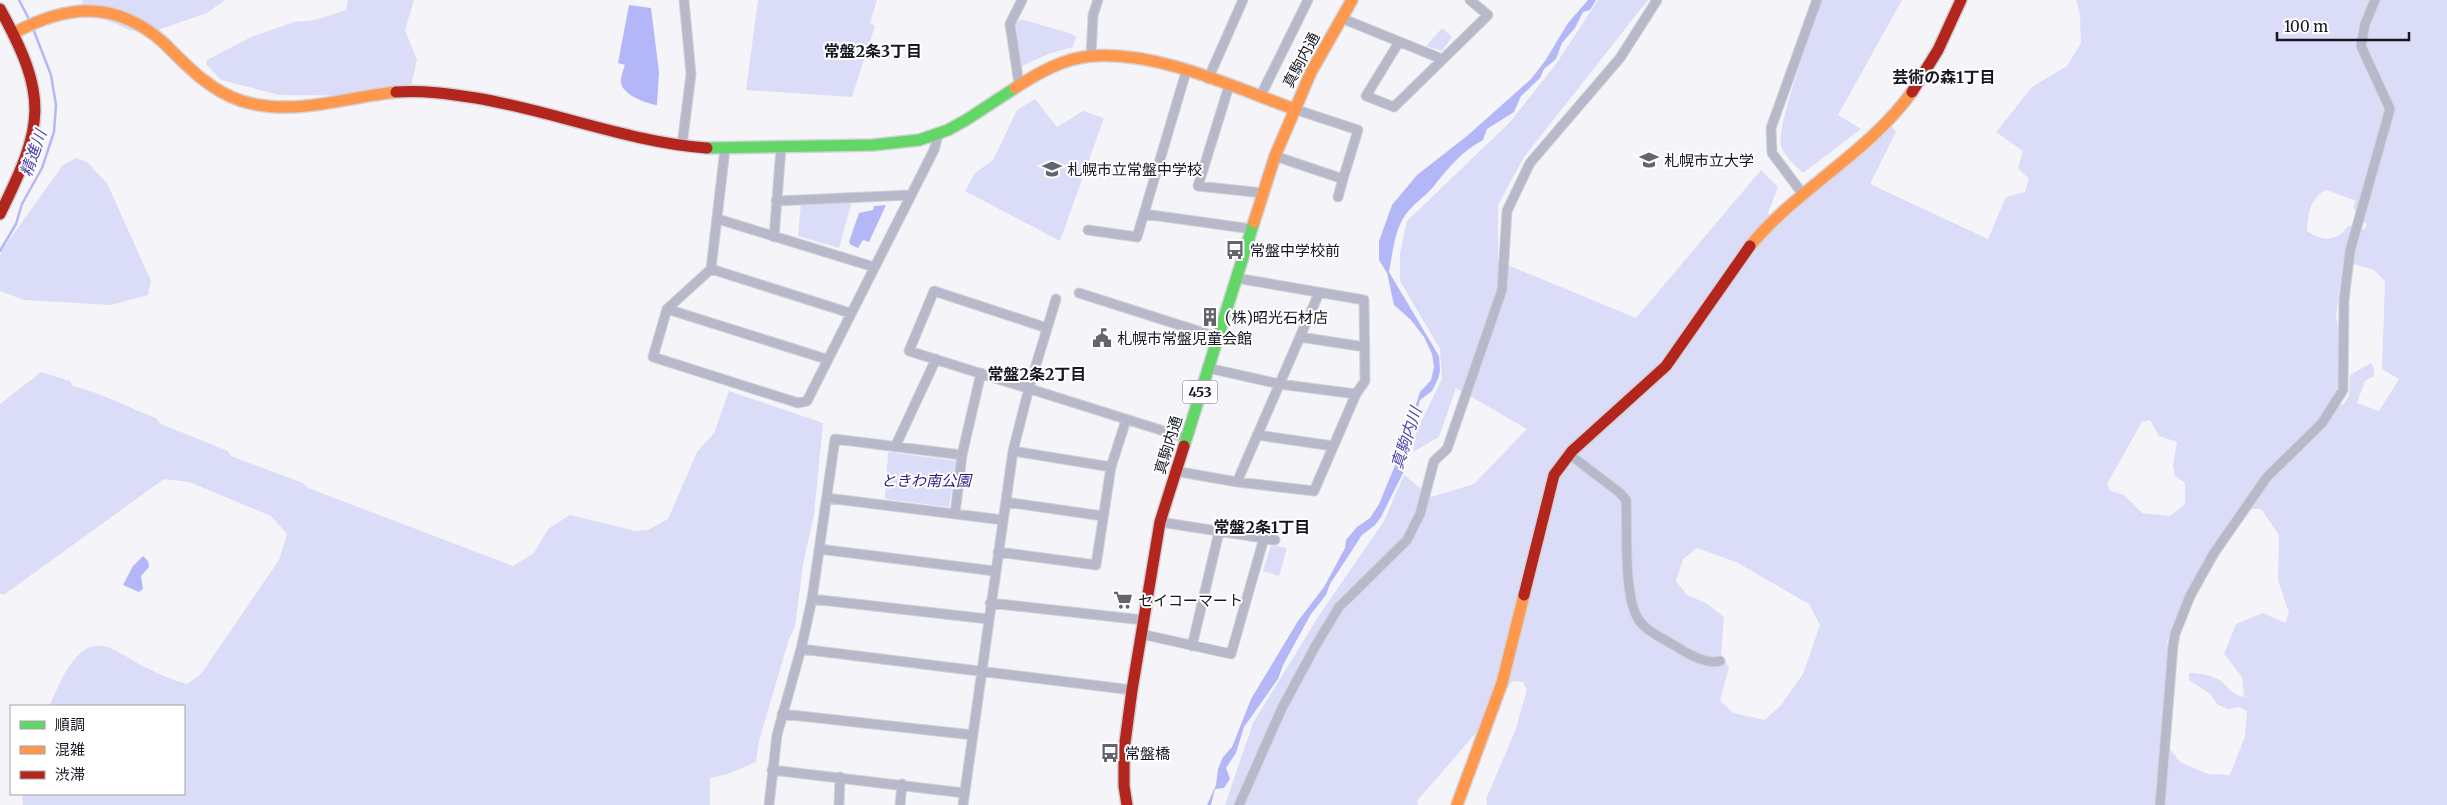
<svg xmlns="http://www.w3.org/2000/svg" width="2447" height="805" font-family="Merriweather,'Noto Sans JP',serif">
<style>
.green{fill:#dbddf8;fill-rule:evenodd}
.water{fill:#b3b7f7}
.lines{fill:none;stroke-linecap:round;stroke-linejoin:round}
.stream{stroke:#b3b7f7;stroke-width:2.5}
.street-casing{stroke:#d2d2d6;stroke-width:11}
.fast-casing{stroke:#d2d2d6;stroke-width:14}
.slow-casing{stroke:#d2d2d6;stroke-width:14}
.jam-casing{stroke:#d2d2d6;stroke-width:14}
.street{stroke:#b7b9cb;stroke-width:9}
.fast{stroke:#63d668;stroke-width:11}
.slow{stroke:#ff974d;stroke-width:11}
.jam{stroke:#b3261e;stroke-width:11}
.labels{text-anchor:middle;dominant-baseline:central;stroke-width:4;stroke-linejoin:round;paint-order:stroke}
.shield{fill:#fff;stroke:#5b5c64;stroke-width:1}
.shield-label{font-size:14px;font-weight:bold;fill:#151622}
.street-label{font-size:15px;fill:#151622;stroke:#fff}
.poi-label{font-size:15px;fill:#151622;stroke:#fff;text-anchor:start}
.park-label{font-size:15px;font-style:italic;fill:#2c1a81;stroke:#fff}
.neighbourhood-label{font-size:16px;font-weight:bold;fill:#151622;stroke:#fff}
.water-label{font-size:16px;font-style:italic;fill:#4a44ab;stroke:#fff}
</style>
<rect width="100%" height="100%" fill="#f5f5f9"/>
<path class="green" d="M83,0H225L207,13L158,30L132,31L92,14L82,3Z
M348,0H414L405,30L417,60L411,86L393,96L279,95L221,80L206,64L207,60L251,37L294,22L315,20L346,10Z
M758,0H877L870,23L875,26L852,97L746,90Z
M1598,0H1648L1524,157L1498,205V261L1636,318L1761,170L1778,187L1768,213L1778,226L1890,123L1896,132L1870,184L1988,239L2006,197L2025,192L2029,179L2018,168L2023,151L1996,132L2032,87L2067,66L2081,43L2080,15L2076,0H2447V805H1487L1486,799L1515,731L1527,690L1523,682L1513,681L1499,697L1481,727L1417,801L1418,805H1225L1253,723L1320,614L1384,521L1404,475L1431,497L1474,484L1527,429L1456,388L1439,437L1413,452L1417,430L1442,379L1440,349L1400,281V253L1407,221L1510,122L1556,64ZM2326,190L2356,201L2353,207L2367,225L2364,230L2353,225L2347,227C2336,243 2321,241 2307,231C2308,214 2310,198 2326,190ZM2343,261L2374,270L2385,281L2382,369L2399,379L2379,411L2357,403L2365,381L2374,376V368L2371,363L2350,375L2349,395L2344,404L2337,405L2333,395L2339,385L2346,363L2336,317ZM2150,420L2159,436L2177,442L2173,465L2175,476L2185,483V504L2170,516L2142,513L2124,495L2111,491L2107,484L2142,422ZM2239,509H2261L2279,535L2278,580L2289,613L2285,623L2263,613L2236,624L2224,654L2242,677L2244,697C2232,695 2230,688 2221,681C2212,675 2199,673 2189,673V680L2209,693L2218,705L2228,709L2239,707L2247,711L2245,736L2230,775L2208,774L2180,762L2161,737L2167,711L2171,659L2167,641L2182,609ZM1697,548L1736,562L1809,604L1820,625L1803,674L1781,705L1765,720L1733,713L1720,700L1729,668L1721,654L1724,617L1706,603L1687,595L1676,581L1683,559Z
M1822,0H1902L1838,115L1861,129L1803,173C1796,166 1784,156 1781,146C1776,125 1814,26 1822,0Z
M1021,19L1072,34L1076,37L1073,47L1048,54L1020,67L1016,23Z
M1442,28L1452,37L1442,51L1426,46Z
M1035,99L1057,127L1083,111L1104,118L1060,241L965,191L975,173L993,160L1017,110Z
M76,158L87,162L107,183L151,281L148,295L111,305L24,300L0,291V256L2,250L63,165Z
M852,201L839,248L798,236L801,203Z
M41,372L70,381L73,386C100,392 129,408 156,418L161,424L228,451L231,456L303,483L308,488L513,566L534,553L548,529L570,515L636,531L648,530L668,519L697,452L714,433L729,391L823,423L814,515L803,564L795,627L789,639L759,741L756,762L728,774L710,778V805H23L22,794H184V706H49C56,693 61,677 70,665C95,628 117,653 145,667C158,674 173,680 187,684L201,674L279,560L287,534L271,516L189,482L164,479L5,594H0V404Z
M888,452L957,461L949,507L885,499Z
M1271,545L1287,548L1279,576L1263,571Z"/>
<path class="water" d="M1588,0H1596L1590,10L1583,12L1575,28L1562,43L1556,59L1544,69L1540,78L1521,96L1514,112L1487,129L1483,140C1461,152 1449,167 1434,186C1426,196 1414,203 1406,214C1394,231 1393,252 1389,272L1439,356L1440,371L1438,379L1432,391L1420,400L1403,473L1381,517L1375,525L1362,535L1330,584L1326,595L1311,614L1283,665L1278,679L1244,727L1236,753L1226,768L1230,779L1224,788L1215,789L1211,805H1207L1216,785L1218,769L1223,757L1232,747L1251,699L1298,621L1324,587L1345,548L1346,540L1357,527L1370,518L1379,504L1399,456L1420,392L1431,380L1434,367L1432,354L1424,337L1411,320L1394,305L1387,273L1379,260V241L1392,205L1417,175L1467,136L1531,79L1545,61L1568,23Z
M629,5L651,8L659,72L657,105C647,104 620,94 621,81C621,76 623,70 625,65L618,63Z
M886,205L869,242L863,240L858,248L851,245L849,242L859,213L873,210L874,206Z
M143,556L148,561L149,567L141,576L143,589L139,592L123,585L133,566Z"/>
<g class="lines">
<path class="stream" d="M19,0L30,21
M0,251L16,224L22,204L42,168L54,132L56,105L51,75L32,26"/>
<g class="street-casing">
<path id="street" d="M1341,18L1442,59
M1399,42L1366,96L1394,107L1488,15L1470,0
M1091,56L1093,15L1098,0
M1208,79L1243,0
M1019,84L1010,24L1022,0
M1229,86L1198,186L1263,193
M1260,97L1308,0
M682,145L691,74L684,0
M725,149L711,269L667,309L653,357L798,403L807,401L934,150L938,135
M1275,156L1343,179L1358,130L1294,109
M1802,193L1772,153L1771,128L1817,0
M1338,197L1343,179
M776,201L910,195
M1144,214L1252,229
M718,219L874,267
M1088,230L1137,237L1186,72
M774,237L781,148
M711,269L850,313
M1079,293L1217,337
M667,309L826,359
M1047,328L934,291L909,351L1186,438
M1300,337L1365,347
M1208,368L1279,384L1356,394
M1257,435L1333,446
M895,447L936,359
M1013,451L1111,467
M1569,454L1620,493L1626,500C1628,529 1622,604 1642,624C1651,634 1666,640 1677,647C1688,654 1707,665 1720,661
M1175,471L1237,482L1314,491L1356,394L1365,381L1364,300L1236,278
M1237,482L1319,293
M827,498L1003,520
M1006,502L1103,516
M955,514L962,455L981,373
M1160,522L1275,540
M819,549L994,571
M998,552L1096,565L1111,467L1126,420
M812,599L988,619
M990,603L1143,620
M1141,634L1231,654L1264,538
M1192,646L1219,532
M801,649L1132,690
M782,714L973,735
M772,770L964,793
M769,805L777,735L801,649L812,599L835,439L962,455
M839,805L840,777
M900,805L902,784
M963,805L1013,451L1029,388L1056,299
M1239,805L1282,708L1316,645L1339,607L1407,540L1420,514L1434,461L1447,449L1502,290L1507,211L1530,163L1620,58L1657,0
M2160,805L2173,646L2175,634L2190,596L2214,553L2267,477L2322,423L2343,390L2344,300L2350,251L2390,109L2361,46L2365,24L2375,0"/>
</g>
<g class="fast-casing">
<path id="fast" d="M707,148L873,145L919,140L948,130L966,120L1015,88
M1184,446L1254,222"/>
</g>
<g class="slow-casing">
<path id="slow" d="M14,33C67,4 116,0 164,43C187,66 210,91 242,101C293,117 346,97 396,92
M1015,88C1038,73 1064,58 1092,56C1158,51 1233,87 1294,109
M1254,222L1275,156L1311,72L1352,0
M1750,246C1798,188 1868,153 1912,92
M1457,805L1502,683L1524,595"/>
</g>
<g class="jam-casing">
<path id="jam" d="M0,9C49,98 44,125 0,214
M396,92C423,90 450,94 476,98C554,111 628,142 707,148
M1912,92L1938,50L1961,0
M1524,595L1554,475L1572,451L1666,366L1750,246
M1127,805L1124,786V750L1132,690L1160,522L1184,446"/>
</g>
<use href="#street" class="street"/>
<use href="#fast" class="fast"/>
<use href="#slow" class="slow"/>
<use href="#jam" class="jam"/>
</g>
<defs>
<g id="university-bare" transform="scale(1.5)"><path d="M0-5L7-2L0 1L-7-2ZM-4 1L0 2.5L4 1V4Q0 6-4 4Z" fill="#63646d" stroke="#fff" stroke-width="2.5" paint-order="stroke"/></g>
<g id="school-bare" transform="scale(1.5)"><path d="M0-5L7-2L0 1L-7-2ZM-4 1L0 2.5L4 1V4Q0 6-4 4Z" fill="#63646d" stroke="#fff" stroke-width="2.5" paint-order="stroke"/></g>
<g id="bus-bare" transform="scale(1.5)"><path d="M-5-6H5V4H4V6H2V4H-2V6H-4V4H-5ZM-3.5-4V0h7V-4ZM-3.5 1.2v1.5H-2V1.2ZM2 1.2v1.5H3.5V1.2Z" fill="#63646d" stroke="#fff" stroke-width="2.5" paint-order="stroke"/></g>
<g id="building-bare" transform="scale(1.5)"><path d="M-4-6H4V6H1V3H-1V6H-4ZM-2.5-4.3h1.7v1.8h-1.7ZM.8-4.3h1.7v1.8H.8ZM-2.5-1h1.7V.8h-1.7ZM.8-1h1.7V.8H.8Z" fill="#63646d" stroke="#fff" stroke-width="2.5" paint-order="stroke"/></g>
<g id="civic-bare" transform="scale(1.5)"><path d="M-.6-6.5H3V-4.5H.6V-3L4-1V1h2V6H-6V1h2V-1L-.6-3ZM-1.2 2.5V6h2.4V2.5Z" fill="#63646d" stroke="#fff" stroke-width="2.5" paint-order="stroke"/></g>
<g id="supermarket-bare" transform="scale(1.5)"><path d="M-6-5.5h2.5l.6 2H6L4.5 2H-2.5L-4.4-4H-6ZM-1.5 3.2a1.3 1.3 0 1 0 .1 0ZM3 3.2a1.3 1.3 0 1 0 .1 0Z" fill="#63646d" stroke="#fff" stroke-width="2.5" paint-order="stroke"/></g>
</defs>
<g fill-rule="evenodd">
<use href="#university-bare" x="1649" y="160"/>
<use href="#school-bare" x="1052" y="169"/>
<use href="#bus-bare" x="1235" y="250"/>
<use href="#building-bare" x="1210" y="317"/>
<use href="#civic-bare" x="1102" y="338"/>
<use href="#supermarket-bare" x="1123" y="600"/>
<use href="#bus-bare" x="1110" y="753"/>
</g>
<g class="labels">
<rect class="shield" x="1182.5" y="380.5" width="35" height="23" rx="4"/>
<g class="shield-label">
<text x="1200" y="392">453</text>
</g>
<g class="street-label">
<text transform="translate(1301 60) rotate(-62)">真駒内通</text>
<text transform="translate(1168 445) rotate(-73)">真駒内通</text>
</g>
<g class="poi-label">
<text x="1664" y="160">札幌市立大学</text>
<text x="1067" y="169">札幌市立常盤中学校</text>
<text x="1250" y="250">常盤中学校前</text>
<text x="1225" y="317">(株)昭光石材店</text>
<text x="1117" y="338">札幌市常盤児童会館</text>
<text x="1138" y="600">セイコーマート</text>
<text x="1125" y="753">常盤橋</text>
</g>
<g class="park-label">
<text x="926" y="480">ときわ南公園</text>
</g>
<g class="neighbourhood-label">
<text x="873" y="51">常盤2条3丁目</text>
<text x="1944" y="77">芸術の森1丁目</text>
<text x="1037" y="374">常盤2条2丁目</text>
<text x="1262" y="527">常盤2条1丁目</text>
</g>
<g class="water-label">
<text transform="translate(33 153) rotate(-71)">精進川</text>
<text transform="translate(1406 438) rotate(-72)">真駒内川</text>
</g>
</g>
<rect x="10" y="705" width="175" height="90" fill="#ffffff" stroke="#a1a2a7"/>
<rect x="20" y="721" width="25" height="8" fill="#63d668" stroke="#a1a2a7"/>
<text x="55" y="730" font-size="15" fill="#151622">順調</text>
<rect x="20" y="746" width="25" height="8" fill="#ff974d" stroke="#a1a2a7"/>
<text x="55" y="755" font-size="15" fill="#151622">混雑</text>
<rect x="20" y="771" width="25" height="8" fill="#b3261e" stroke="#a1a2a7"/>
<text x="55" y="780" font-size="15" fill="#151622">渋滞</text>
<path d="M2277 32v8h132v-8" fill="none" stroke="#151622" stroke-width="2.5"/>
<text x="2284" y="32" font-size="15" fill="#151622" stroke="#ffffff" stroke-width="4" paint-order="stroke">100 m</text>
</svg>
